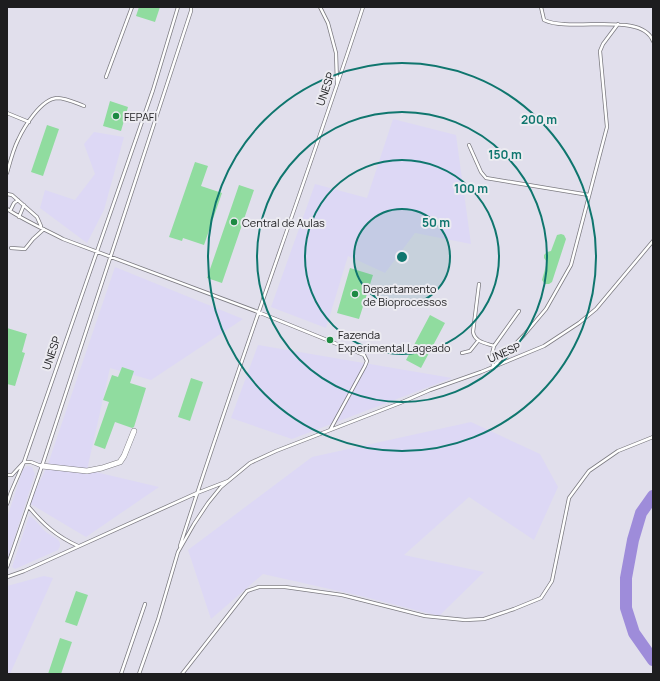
<svg xmlns="http://www.w3.org/2000/svg" width="660" height="681" font-family="Manrope,sans-serif">
<style>
.built{fill:#e1dfec}
.green{fill:#ddd8f5}
.lines{fill:none;stroke-linecap:round;stroke-linejoin:round}
.river{stroke:#9e8cda;stroke-width:12}
.building{fill:#90dc9f}
.lane-casing{stroke:#7c7b81;stroke-width:4}
.street-casing{stroke:#7c7b81;stroke-width:6}
.lane{stroke:#fff;stroke-width:2.5}
.street{stroke:#fff;stroke-width:5}
.ring{fill:none;stroke:#0f766e;stroke-width:2}
.poi-dot{fill:#1c8a42;stroke:#ecebf1;stroke-width:1.5}
.labels{text-anchor:middle;dominant-baseline:central;stroke-width:4;stroke-linejoin:round;paint-order:stroke}
.street-label{font-size:11px;fill:#1d1d1f;stroke:#ecebf1}
.poi-label{font-size:11px;fill:#1d1d1f;stroke:#ecebf1;text-anchor:start}
.centre{fill:#0f766e;stroke:#ecebf1;stroke-width:2}
.ring-label{font-size:12px;text-anchor:middle;font-weight:bold;fill:#0f766e;stroke:#ecebf1;stroke-width:4;stroke-linejoin:round;paint-order:stroke}
</style>
<rect width="100%" height="100%" fill="#ecebf1"/>
<path class="built" d="M7,7H653V674H7Z"/>
<path class="green" d="M393,119L456,135L471,244L415,233L385,273L348,256L326,328L271,307L315,184L367,198Z
M94,132L124,137L104,210L87,243L40,208L45,190L75,200L95,174L84,144Z
M115,267L243,319L151,380L110,368L87,470L159,487L86,537L29,503L47,467Z
M258,345L452,378L292,439L231,418Z
M471,422L540,454L558,487L534,540L469,497L404,555L484,572L439,616L361,596L263,574L211,619L188,550L312,457Z
M27,466L32,467L35,474L7,561V518L23,469Z
M29,516C36,519 40,527 46,532C49,535 56,537 59,541C61,544 60,547 58,550L15,569L12,567Z
M44,576L53,578L10,674H7V586Z"/>
<g class="lines">
<path class="river" d="M653,496L641,513L633,540L626,578V608L634,633L653,660"/>
</g>
<path class="building" d="M139,7H160L155,22L136,16Z
M110,101L128,107L121,131L103,126Z
M47,125L59,129L43,176L31,172Z
M195,162L208,166L201,186L222,193L204,245L183,238L182,241L169,237Z
M239,185L254,190L222,283L207,278Z
M561,234L564,235L566,239L552,282L549,284H545L542,280L547,262L544,258V255L547,252L551,251L557,235Z
M350,268L373,275L359,319L337,313Z
M430,315L445,323L421,368L406,360Z
M7,328L27,334L22,352L25,353L15,386L7,384Z
M122,367L134,371L130,383L146,388L134,427L132,428L115,422L105,449L94,445L109,402L103,400L108,386L112,375L118,377Z
M191,378L203,382L190,421L178,417Z
M76,591L88,595L77,626L65,622Z
M60,638L72,642L61,674H48Z"/>
<g class="lines">
<g class="lane-casing">
<path id="lane" d="M320,7L328,23L336,53L337,83
M541,7L544,20C571,33 642,11 653,41
M106,77L132,7
M7,113L29,122
M469,145L481,172L486,178L589,195
M7,173C10,162 13,150 18,140C24,127 41,99 57,98C66,98 76,103 84,106
M7,194L12,195L37,217L41,226
M7,209C25,221 44,229 63,239L258,312L364,355L367,361L365,366L330,430
M10,211L14,203L18,200
M19,217L24,205
M11,248L25,249L33,239L44,229
M479,284L473,332C475,342 485,343 494,346
M519,311L494,346L492,354L493,367L524,335L546,309L571,265L607,127L600,51L603,44L618,24
M462,353L470,351L478,341
M7,475H12L24,462H31L41,466
M7,504L11,492L24,462L153,90L178,7
M28,506C43,524 56,536 78,546
M180,546C238,365 304,187 363,7
M7,567L42,466L191,11V7
M7,577L24,571L197,493L228,481
M121,674L145,604
M139,674L158,620L178,552L194,524L208,503L221,487L250,463L276,451L400,403L430,390L481,372L544,346L579,323L596,309L653,241
M182,674L247,591L259,587H285L342,595L425,616L465,620L484,619L514,609L541,598L552,581L569,498L589,471L618,451L653,437"/>
</g>
<g class="street-casing">
<path id="street" d="M42,466L87,471L102,468L120,462L124,456L134,431"/>
</g>
<use href="#lane" class="lane"/>
<use href="#street" class="street"/>
</g>
<circle cx="402" cy="257" r="48" fill="#0f766e" fill-opacity=".12"/>
<g class="ring">
<circle cx="402" cy="257" r="48"/>
<circle cx="402" cy="257" r="97"/>
<circle cx="402" cy="257" r="145"/>
<circle cx="402" cy="257" r="194"/>
</g>
<g class="poi-dot">
<circle cx="116" cy="116" r="4"/>
<circle cx="234" cy="222" r="4"/>
<circle cx="355" cy="294" r="4"/>
<circle cx="330" cy="340" r="4"/>
</g>
<g class="labels">
<g class="street-label">
<text transform="translate(325 89) rotate(-71)">UNESP</text>
<text transform="translate(504 352) rotate(-23)">UNESP</text>
<text transform="translate(51 353) rotate(-71)">UNESP</text>
</g>
<g class="poi-label">
<text x="124" y="116">FEPAFI</text>
<text x="242" y="222">Central de Aulas</text>
<text x="363" y="288">Departamento<tspan x="363" dy="13">de Bioprocessos</tspan></text>
<text x="338" y="334">Fazenda<tspan x="338" dy="13">Experimental Lageado</tspan></text>
</g>
</g>
<circle cx="402" cy="257" r="6" class="centre"/>
<g class="ring-label">
<text x="539" y="124">200 m</text>
<text x="505" y="159">150 m</text>
<text x="471" y="193">100 m</text>
<text x="436" y="227">50 m</text>
</g>
<rect width="660" height="681" fill="none" stroke="#1d1d1f" stroke-width="16"/>
</svg>
